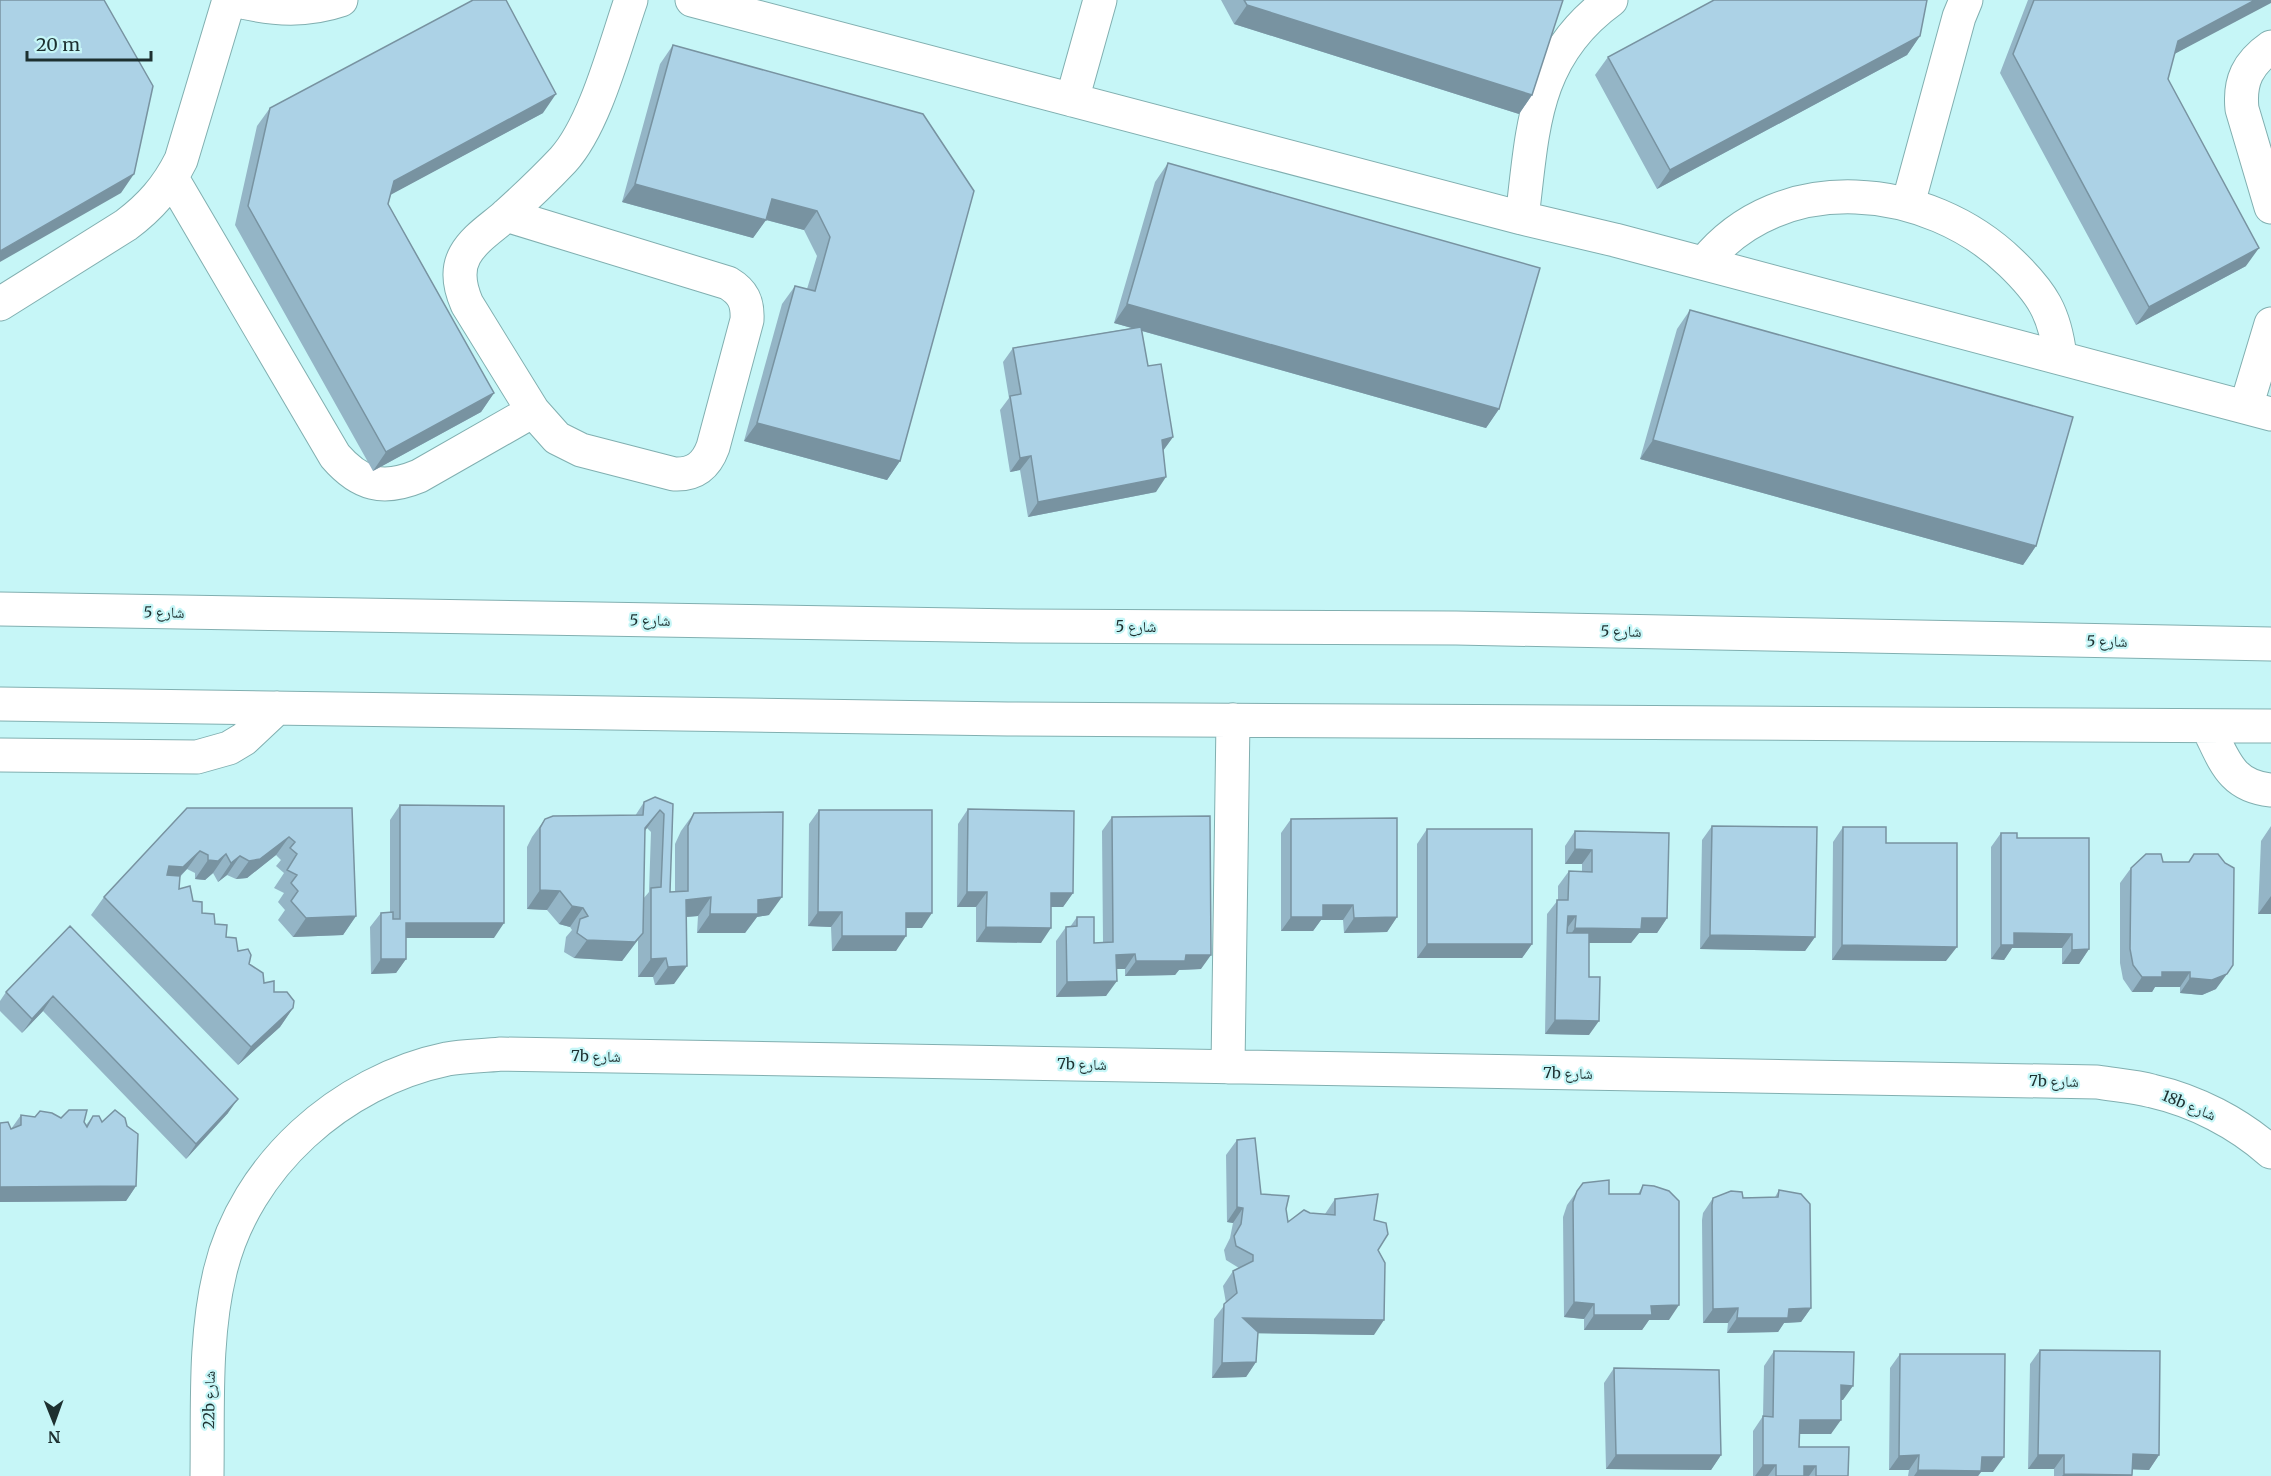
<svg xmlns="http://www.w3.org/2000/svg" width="2271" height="1476" font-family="Merriweather,'Noto Naskh Arabic',serif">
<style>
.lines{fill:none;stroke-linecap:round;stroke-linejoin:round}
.minor-casing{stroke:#81afb0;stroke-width:35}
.minor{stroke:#fff;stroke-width:33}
.wall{fill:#94b5c6;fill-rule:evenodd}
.shaded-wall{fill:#7893a1}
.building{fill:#acd2e6;stroke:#7893a1;stroke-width:1.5}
.labels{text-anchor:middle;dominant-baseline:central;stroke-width:4.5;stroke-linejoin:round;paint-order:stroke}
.street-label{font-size:15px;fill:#1d3030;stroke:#c6f6f7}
</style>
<rect width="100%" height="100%" fill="#c6f6f7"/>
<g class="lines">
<g class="minor-casing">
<path id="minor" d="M235,0C271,10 306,12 341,0
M692,0L1522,218L1615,240L2271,414
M2271,47C2248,63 2239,81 2242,109L2271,207
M1072,100L1100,0
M172,178L335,456C360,485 383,491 419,476L533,411
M1908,204L1959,17L1966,0
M506,215L728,283C743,292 748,302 747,320L713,447C706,466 694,475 674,474L581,450L557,438L533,411L467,304C460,288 456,271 465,255C474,239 490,229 504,217C524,199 545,179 563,160C595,125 615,46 631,0
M1522,218C1533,131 1532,57 1611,0
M1704,263C1781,167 1929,183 2011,263C2042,293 2055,313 2060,357
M0,304L126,225C150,207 167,188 181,160L229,0
M2246,407L2271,324
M0,609L1020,626L1456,628L2271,644
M0,704L1008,719L2271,726
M2207,726C2224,758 2229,786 2271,790
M0,755L197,757L229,748L244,739L277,708
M1228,1067L1233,720
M207,1476C208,1408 204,1338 220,1272C245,1166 341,1081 447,1059C464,1056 483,1056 501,1054L2097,1082C2115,1085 2134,1086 2152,1091C2196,1101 2238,1123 2271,1152"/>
</g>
<use href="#minor" class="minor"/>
</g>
<path class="wall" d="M1221,0H1563L1532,95L1519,114L1234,24Z
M2028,0H2271L2174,54L2168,79L2246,266L2136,325L2000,73Z
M1920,36L1907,55L1657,189L1595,75L1608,57Z
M673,45L923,114L900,461L887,480L744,441L782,304L795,286L807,289L817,256L804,230L766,220L753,238L622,202L660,64Z
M270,108L543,113L391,194L388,204L494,393L481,412L373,471L235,225L257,126Z
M1168,163L1499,409L1486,428L1142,331L1148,366L1173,437L1163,451L1156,492L1028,517L1020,470L1010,472L1000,410L1009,398L1003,362L1013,348L1132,328L1114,323L1155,182Z
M1690,310L2036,546L2023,565L1640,459L1677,329Z
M644,802L673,804L670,892H675V844L681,831L694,813L769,915L757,917L745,933H697L698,916L686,917L674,984L655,985L653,977H638V940L622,961L574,958L564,952L566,937L572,930L570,927L559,924L547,910L527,909V847L532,837L545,819L635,816ZM647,828L651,832L649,892L643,899L645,831Z
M400,805L494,938H406V959L396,973L371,974L370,927L381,913L390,912V820Z
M187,808H352L356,916L343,935L293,937L278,920L285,910L278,902L284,893L274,888L284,873L276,866L281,860L276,855L247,878L236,879L227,875L218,882L213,873L205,880L195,879V873L187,869L180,877L179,889L193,901L202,913L215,924L264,983L293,1008L280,1027L238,1065L91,915L104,897Z
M968,809L1073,893L1063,907H1051L1041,943L976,942V907H957L958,824Z
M819,810L922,928H906L896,951H832L831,927L808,926L809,824Z
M1112,817L1201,969L1179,970L1175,975L1125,976V969H1116L1106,996L1056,997V941L1066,927H1070L1077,917L1094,943L1103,942L1102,831Z
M1291,819L1397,917L1387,932L1344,933L1343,920H1321L1313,931H1281V833Z
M1712,826L1815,937L1805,951L1700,949L1702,840Z
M2271,826V914H2258L2261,841Z
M1843,827L1886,843L1946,961L1832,960L1833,842Z
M1427,829L1532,944L1522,958H1417V844Z
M1575,831L1667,918L1657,933H1639L1631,943H1589V1035L1545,1034L1547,914L1558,900V886L1569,871H1582V864H1565V846Z
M2001,833L2017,838L2089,949L2079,964H2062V948H2012L2004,960L1991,959V847Z
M2194,854L2216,989L2202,995L2180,993V987H2155L2152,992H2132L2123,979L2120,963V883L2131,868L2163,862H2188Z
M70,926L228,1113L186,1159L43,1011L22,1033L0,1011V1001L6,992Z
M21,1115L35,1117L61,1118L84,1122L86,1125L93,1116L102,1122L136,1186L126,1201L0,1202V1123L11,1129Z
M1237,1140L1261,1194L1286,1209L1288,1222L1310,1213L1325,1214L1335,1199L1374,1220L1378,1250L1374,1335L1258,1333L1256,1362L1246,1377L1212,1378L1214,1319L1226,1303L1223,1286L1233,1271L1239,1268L1226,1260L1224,1250L1230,1238L1233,1223L1227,1222L1226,1155Z
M1583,1183L1609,1194H1638L1643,1185L1669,1320H1649L1642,1330H1584V1319L1564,1317L1563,1217L1567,1205Z
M1779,1190L1811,1308L1801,1322L1784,1323L1778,1332L1727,1333L1728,1323H1703L1702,1220L1703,1213L1713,1198L1775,1197Z
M2040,1350L2159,1455L2149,1470L2132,1469V1476H2054V1469H2028L2030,1364Z
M1774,1351L1843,1400H1841L1831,1434H1800L1799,1447L1848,1476H1753V1431L1763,1416L1764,1366Z
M1900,1354L1993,1472H1981L1978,1476H1908L1909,1470H1889L1890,1368Z
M1614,1368L1721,1455L1711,1470L1606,1469L1604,1383Z"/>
<path class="shaded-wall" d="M2255,0H2271V3L2165,59L2178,41Z
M1247,5L1532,95L1519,114L1234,24Z
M1920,36L1907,55L1657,189L1670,170Z
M556,94L543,113L381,200L394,181Z
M134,174L121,193L0,262V251Z
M635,184L766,220L753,238L622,202Z
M772,199L817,211L804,230L759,218Z
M2259,248L2246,266L2136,325L2149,307Z
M1127,304L1499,409L1486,428L1114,323Z
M494,393L481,412L373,471L386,452Z
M757,423L900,461L887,480L744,441Z
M1173,437L1162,452V440Z
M1653,440L2036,546L2023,565L1640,459Z
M1031,456L1020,470L1010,472L1020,458Z
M1166,477L1156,492L1028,517L1038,502Z
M660,810L647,828L632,846L645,828Z
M289,837L276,855L247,878L236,879L249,861Z
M1575,849L1592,850L1582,864H1565Z
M200,851L187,869L170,886L156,885L169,866Z
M226,854L213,873L205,880L195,879L208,860Z
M240,856L227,875L218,882L231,863Z
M540,890L560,891L547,910L527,909Z
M967,892H987L976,907H957Z
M1051,893H1073L1063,907H1041Z
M2271,896V914H2258Z
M711,897L698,916L673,918L686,900Z
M782,897L769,915L757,917L745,933H697L710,914L758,900Z
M1323,905H1353L1343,920H1321L1313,931H1281L1291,917Z
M572,906L583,908L570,927L559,924Z
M818,912H842L831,927L808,926Z
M906,913H932L922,928H896Z
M356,916L343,935L293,937L306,918Z
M1568,916H1576L1565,931Z
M1397,917L1387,932L1344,933L1354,918Z
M1642,918H1667L1657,933H1639L1631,943H1565L1575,928Z
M406,923H504L494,938H396Z
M986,927L1051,928L1041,943L976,942Z
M643,933L622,961L574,958L587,940Z
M2014,933L2072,934L2062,948H2012L2004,960L1991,959L2001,945Z
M1710,935L1815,937L1805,951L1700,949Z
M842,936H906L896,951H832Z
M1427,944H1532L1522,958H1417Z
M1842,945L1957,947L1946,961L1832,960Z
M2089,949L2079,964H2062L2072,950Z
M1135,954L1125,969H1106L1116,955Z
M1186,955H1211L1201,969L1179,970L1175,975L1125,976L1136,961Z
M666,958L653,977H638L651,959Z
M381,959H406L396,973L371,974Z
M687,966L674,984L655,985L668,967Z
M2162,972H2190L2180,987H2155L2152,992H2132L2142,977Z
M2227,974L2216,989L2202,995L2180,993L2190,978Z
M1117,981L1106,996L1056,997L1067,982Z
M53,996L43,1011L22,1033L32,1019Z
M293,1008L280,1027L238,1065L251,1047Z
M1555,1020L1599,1021L1589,1035L1545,1034Z
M238,1099L228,1113L186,1159L196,1144Z
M136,1186L126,1201L0,1202V1187Z
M1237,1207L1243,1208L1233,1223L1227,1222Z
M1574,1302L1594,1304L1584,1319L1564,1317Z
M1679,1305L1669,1320H1649L1642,1330H1584L1594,1315L1651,1306Z
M1738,1308L1728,1323H1703L1713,1309Z
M1811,1308L1801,1322L1784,1323L1778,1332L1727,1333L1737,1318L1789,1309Z
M1243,1318L1384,1320L1374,1335L1233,1333Z
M1256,1362L1246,1377L1212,1378L1222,1363Z
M1841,1385L1853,1386L1843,1400H1831Z
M1800,1420H1841L1831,1434H1789Z
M2133,1454L2159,1455L2149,1470L2122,1469Z
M1616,1455H1721L1711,1470L1606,1469Z
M1919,1455L1909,1470H1889L1899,1456Z
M2038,1455H2064L2054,1469H2028Z
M1982,1457H2004L1993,1472H1981L1978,1476H1914L1918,1470Z
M1763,1465H1776L1768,1476H1755Z
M1804,1466H1816L1809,1476H1796Z
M2064,1474L2132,1475V1476H2062Z"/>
<path class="building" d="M0,0H104L153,86L134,174L0,251Z
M473,0H506L556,94L394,181L388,204L494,393L386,452L248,206L270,108Z
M1244,0H1563L1532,95L1247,5Z
M1714,0H1927L1920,36L1670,170L1608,57Z
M2034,0H2255L2178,41L2168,79L2259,248L2149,307L2013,54Z
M673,45L923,114L974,191L900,461L757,423L795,286L815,291L830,237L817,211L772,199L766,220L635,184Z
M1168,163L1540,268L1499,409L1127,304Z
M1690,310L2073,417L2036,546L1653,440Z
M1141,327L1148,366L1161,364L1173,437L1162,440L1166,477L1038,502L1031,456L1020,458L1010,396L1021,394L1013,348Z
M655,797L673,804L670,892L688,891V826L694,813L783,812L782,897L758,900V914H710L711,897L686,900L687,966L668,967L666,958L651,959V888L661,887L664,814L660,810L645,828L643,933L635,942L587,940L577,933L580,919L588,916L583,908L572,906L560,891L540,890V828L545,819L553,816L643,815L644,802Z
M400,805L504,806V923H406V959H381V913L393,912V919H400Z
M187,808H352L356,916L306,918L291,901L298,891L291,883L297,875L287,870L297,854L290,848L295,842L289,837L260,859L249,861L240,856L231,863L226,854L218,861L208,860V855L200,851L183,867L169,866L167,875L180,876L179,889L190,886L193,901L202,902V913L214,914L215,924L227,925L226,937L236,938L238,951L248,949L251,955L249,964L263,973L264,983L274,981V992H287L294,1001L293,1008L251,1047L104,897Z
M968,809L1074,811L1073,893H1051V928L986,927L987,892H967Z
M819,810H932V913H906V936H842V912H818Z
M1210,816L1211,955H1186L1185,961H1136L1135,954L1116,955L1117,981L1067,982L1066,927L1077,926V917H1094V943L1113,942L1112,817Z
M1397,818V917L1354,918L1353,905H1323V917H1291V819Z
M1712,826L1817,827L1815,937L1710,935Z
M1843,827H1886V843H1957V947L1842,945Z
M1427,829H1532V944H1427Z
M1575,831L1669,833L1667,918H1642L1641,929L1575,928L1576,916H1568L1567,933H1589V977H1600L1599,1021L1555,1020L1557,900H1568L1569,871L1592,872V850L1575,849Z
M2001,833H2017V838H2089V949L2072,950V934L2014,933V945H2001Z
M2146,854H2161L2163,862H2189L2194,854H2218L2225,863L2234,868L2233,965L2227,974L2212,980L2190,978V972H2162V977H2142L2133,965L2130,949L2131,868Z
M70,926L238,1099L196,1144L53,996L32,1019L6,992Z
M69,1110H87L84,1122L87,1127L93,1116H99L102,1122L115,1110L125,1118L127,1126L138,1134L136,1186L0,1187V1123L8,1122L11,1129L21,1125V1115L35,1117L40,1111L52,1113L61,1118Z
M1255,1138L1261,1194L1289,1196L1286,1209L1288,1222L1304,1210L1310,1213L1335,1215V1199L1378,1194L1374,1220L1386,1223L1388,1234L1378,1250L1385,1263L1384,1320L1243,1318L1258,1332L1256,1362L1222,1363L1224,1304L1237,1293L1233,1271L1253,1261V1255L1236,1246L1234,1236L1241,1224L1243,1208L1237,1207V1140Z
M1609,1180V1194H1640L1643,1185L1654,1186L1669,1191L1679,1201V1305L1651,1306L1652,1315H1594V1304L1574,1302L1573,1202L1577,1191L1583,1183Z
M1779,1190L1801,1194L1810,1204L1811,1308L1789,1309L1788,1318H1737L1738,1308L1713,1309L1712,1205L1713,1198L1731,1191L1742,1192L1743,1198L1778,1197Z
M2040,1350L2160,1351L2159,1455L2133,1454L2132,1475L2064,1474V1455H2038Z
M1774,1351L1854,1352L1853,1386L1841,1385V1420H1800L1799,1447H1849L1848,1476H1816V1466H1804V1476H1776V1465H1763V1416L1773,1417Z
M1900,1354H2005L2004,1457H1982L1981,1471L1918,1470L1919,1455L1899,1456Z
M1614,1368L1719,1370L1721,1455H1616Z"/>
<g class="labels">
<g class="street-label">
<text transform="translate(164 612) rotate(1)">شارع 5</text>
<text transform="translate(650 620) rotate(1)">شارع 5</text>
<text x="1136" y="626">شارع 5</text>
<text transform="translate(1621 631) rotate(1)">شارع 5</text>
<text transform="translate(2107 641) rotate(1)">شارع 5</text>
<text transform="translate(596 1056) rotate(1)">7b شارع</text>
<text transform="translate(1082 1064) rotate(1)">7b شارع</text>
<text transform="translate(1568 1073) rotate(1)">7b شارع</text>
<text transform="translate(2054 1081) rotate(1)">7b شارع</text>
<text transform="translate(2189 1105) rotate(22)">18b شارع</text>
<text transform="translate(209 1400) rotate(-89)">22b شارع</text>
</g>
</g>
<g transform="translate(54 1422) rotate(179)" stroke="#c6f6f7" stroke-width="4.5" paint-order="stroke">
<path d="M0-4.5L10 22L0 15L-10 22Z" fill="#1d3030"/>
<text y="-9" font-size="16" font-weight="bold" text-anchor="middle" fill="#1d3030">N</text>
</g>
<path d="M27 51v9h124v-9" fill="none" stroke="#1d3030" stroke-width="3"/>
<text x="36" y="51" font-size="18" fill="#1d3030" stroke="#c6f6f7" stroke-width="4.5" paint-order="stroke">20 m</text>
</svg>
